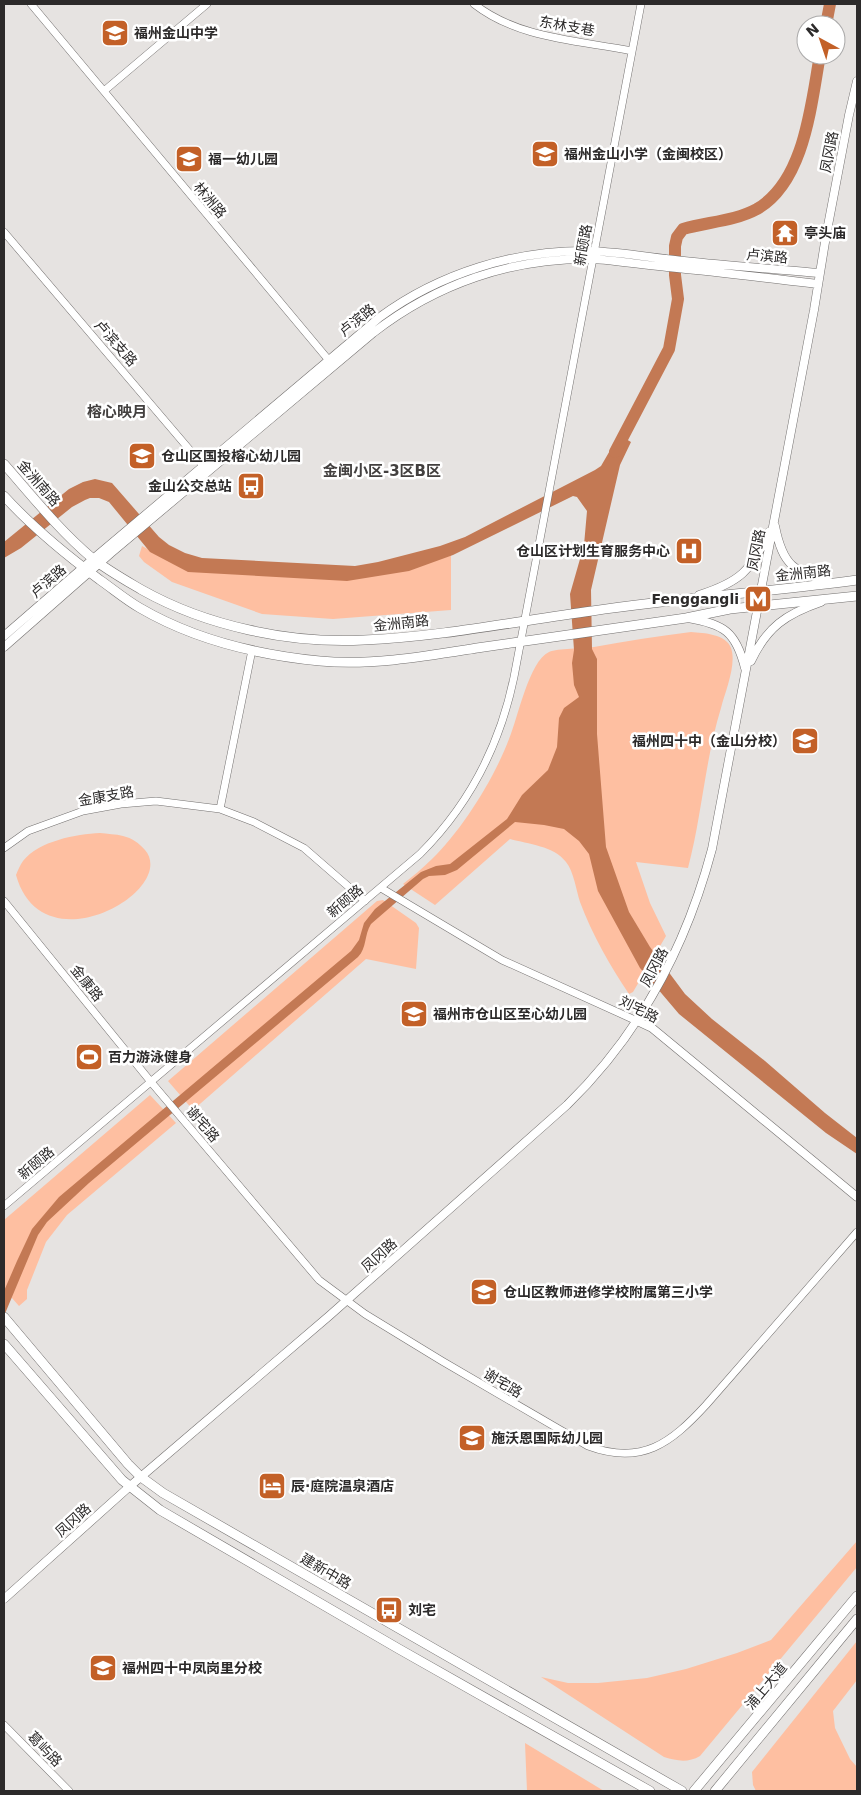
<svg xmlns="http://www.w3.org/2000/svg" width="861" height="1795" font-family="'DejaVu Sans','Noto Sans SC',sans-serif">
<style>
.green{fill:#febfa1}
.water{fill:#c37954}
.lines{fill:none;stroke-linecap:round;stroke-linejoin:round}
.river{stroke:#c37954;stroke-width:12}
.tertiary-casing{stroke:#73706f;stroke-width:8}
.secondary-casing{stroke:#73706f;stroke-width:9}
.primary-casing{stroke:#73706f;stroke-width:10}
.tertiary{stroke:#fff;stroke-width:7}
.secondary{stroke:#fff;stroke-width:8}
.primary{stroke:#fff;stroke-width:9}
.labels{text-anchor:middle;dominant-baseline:central;stroke-width:5;stroke-linejoin:round;paint-order:stroke}
.street-label{font-size:14px;fill:#2c2a2a;stroke:#fff}
.poi-label{font-size:14px;font-weight:bold;fill:#2c2a2a;stroke:#fff;text-anchor:start}
.neighbourhood-label{font-size:15px;font-weight:bold;fill:#43403f;stroke:#fff}
</style>
<rect width="100%" height="100%" fill="#e6e3e1"/>
<path class="green" d="M142,546L189,571L294,575L451,555V610L333,619L262,614L172,582L144,562L139,556Z
M691,632C704,633 726,634 731,648C737,664 725,692 721,708C705,760 702,815 688,868L636,862L650,903L666,936L633,992L629,994C610,966 592,934 580,902C576,890 574,872 566,862C554,846 528,844 510,839L435,905L403,884C413,876 423,868 432,859C462,830 494,779 509,739C518,718 529,661 549,652C558,648 583,649 594,647C626,641 659,636 691,632Z
M100,833C107,834 116,834 123,836C132,838 139,843 145,850C179,890 42,969 16,875C18,870 20,865 23,861C39,841 76,834 100,833Z
M383,900L416,923L419,928L416,969L366,959L193,1110L168,1081L377,901Z
M150,1095L176,1123L67,1215L46,1242L27,1290V1299L19,1306L4,1289V1220Z
M857,1541V1567L700,1756C688,1763 677,1761 664,1757L541,1677L568,1683H598L647,1678L686,1669L737,1653L771,1640Z
M857,1641V1680L833,1711L835,1728L850,1759L857,1767V1791H756L753,1785L752,1772Z
M525,1743L604,1791H527Z"/>
<path class="water" d="M619,435L631,442L620,465L591,590L592,649L597,659V734L606,847L629,912L650,947L685,994L712,1019L765,1061L825,1113L857,1138V1154L826,1133L679,1014L640,968L598,891L589,854L579,841L564,829L544,825L515,822L457,870L445,875L429,876L423,879L371,924C364,935 367,948 358,957L89,1183L47,1222L38,1235L4,1316V1291L17,1261L32,1229L59,1197L351,951L359,940L364,923L375,909L421,872L436,866L450,864L507,819L522,795L548,770L557,747L559,718L564,708L579,697L574,685L572,663L574,650L570,594L584,545L587,511L577,497L573,496L453,555L409,571L347,581L188,572L150,552L109,502L99,498H90L85,500L72,507L21,548L4,558V542L69,489L83,482L95,479L112,483L159,537L169,545L185,553L202,558L355,566L378,562L440,546L465,537L595,470L601,466Z"/>
<g class="lines">
<path class="river" d="M826,25L830,4
M615,452L669,349L678,299L675,275V246L677,237L683,229C707,222 735,221 757,209C805,181 811,104 820,55"/>
<g class="tertiary-casing">
<path id="tertiary" d="M31,4L332,364
M474,4C519,39 577,40 632,51
M104,91L207,4
M4,232L206,469
M220,809L252,650
M4,848L28,831L83,811L121,804L156,801L220,809L254,822L304,848L365,901
M381,888L502,960L637,1021
M4,901L151,1082L319,1280L365,1314L442,1361L588,1446C642,1466 671,1443 706,1405L857,1232
M4,1206L420,854C469,805 500,745 514,677L641,4
M4,1725L69,1791"/>
</g>
<g class="secondary-casing">
<path id="secondary" d="M775,526C783,567 794,571 832,583
M699,595C740,582 751,571 769,532
M688,618C724,624 736,632 745,668
M4,636L93,559L380,317C440,273 515,250 589,251C621,252 653,258 684,261C729,266 774,269 820,273
M4,647L111,553L373,333C436,284 511,258 591,259C616,260 642,265 667,267C717,272 768,278 818,284
M751,661C767,627 786,614 821,602
M637,1021L652,1028L857,1197
M4,1599L129,1487L329,1316L567,1105C640,1034 686,947 712,849L814,310L826,236L849,115L857,81"/>
</g>
<g class="primary-casing">
<path id="primary" d="M4,464C32,496 59,530 92,558C107,570 125,580 142,590C206,626 290,644 364,640C439,637 518,621 592,611C680,598 769,592 857,580
M4,496C33,528 65,554 100,580C113,589 126,600 140,608C193,639 259,655 320,661C371,666 427,656 477,648C547,638 616,628 686,618L730,609L857,596
M4,1317L128,1464L141,1477L163,1493L682,1791
M4,1344L122,1480L160,1510L399,1649L650,1791
M694,1791L857,1596
M715,1791L857,1619"/>
</g>
<use href="#tertiary" class="tertiary"/>
<use href="#secondary" class="secondary"/>
<use href="#primary" class="primary"/>
</g>
<defs>
<g id="school-square" transform="scale(1.4375)"><rect x="-9" y="-9" width="18" height="18" rx="4" fill="#c36027" stroke="#fff"/><path d="M0-5L7-2L0 1L-7-2ZM-4 1L0 2.5L4 1V4Q0 6-4 4Z" fill="#fff"/></g>
<g id="temple-square" transform="scale(1.4375)"><rect x="-9" y="-9" width="18" height="18" rx="4" fill="#c36027" stroke="#fff"/><path d="M0-6L5-2H3V0L6.5 2.5H4V6H1.5V3h-3V6H-4V2.5H-6.5L-3 0V-2H-5Z" fill="#fff"/></g>
<g id="bus-square" transform="scale(1.4375)"><rect x="-9" y="-9" width="18" height="18" rx="4" fill="#c36027" stroke="#fff"/><path d="M-5-6H5V4H4V6H2V4H-2V6H-4V4H-5ZM-3.5-4V0h7V-4ZM-3.5 1.2v1.5H-2V1.2ZM2 1.2v1.5H3.5V1.2Z" fill="#fff"/></g>
<g id="hospital-square" transform="scale(1.4375)"><rect x="-9" y="-9" width="18" height="18" rx="4" fill="#c36027" stroke="#fff"/><path d="M-5-5h3v3.5h4V-5h3V5h-3V1.5h-4V5h-3Z" fill="#fff"/></g>
<g id="metro-square" transform="scale(1.4375)"><rect x="-9" y="-9" width="18" height="18" rx="4" fill="#c36027" stroke="#fff"/><path d="M-5.5 5V-5H-3L0 0L3-5H5.5V5H3V-.5L0 4L-3-.5V5Z" fill="#fff"/></g>
<g id="stadium-square" transform="scale(1.4375)"><rect x="-9" y="-9" width="18" height="18" rx="4" fill="#c36027" stroke="#fff"/><path d="M0-5a6.5 5 0 1 0 0 10a6.5 5 0 1 0 0-10ZM-3.5-1.8h7v3.6h-7Z" fill="#fff"/></g>
<g id="hotel-square" transform="scale(1.4375)"><rect x="-9" y="-9" width="18" height="18" rx="4" fill="#c36027" stroke="#fff"/><path d="M-6-4.5h1.5V1H6V5H4.5V3h-9V5H-6ZM-4 0a1.8 1.8 0 1 1 3.6 0ZM.5 0V-2.5h3Q6-2.5 6 0Z" fill="#fff"/></g>
</defs>
<g fill-rule="evenodd">
<use href="#school-square" x="115" y="33"/>
<use href="#school-square" x="545" y="154"/>
<use href="#school-square" x="189" y="159"/>
<use href="#temple-square" x="785" y="233"/>
<use href="#school-square" x="142" y="456"/>
<use href="#bus-square" x="251" y="486"/>
<use href="#hospital-square" x="689" y="551"/>
<use href="#metro-square" x="758" y="599"/>
<use href="#school-square" x="805" y="741"/>
<use href="#school-square" x="414" y="1014"/>
<use href="#stadium-square" x="89" y="1057"/>
<use href="#school-square" x="484" y="1292"/>
<use href="#school-square" x="472" y="1438"/>
<use href="#hotel-square" x="272" y="1486"/>
<use href="#bus-square" x="389" y="1610"/>
<use href="#school-square" x="103" y="1668"/>
</g>
<g class="labels">
<g class="street-label">
<text transform="translate(567 26) rotate(10)">东林支巷</text>
<text transform="translate(829 152) rotate(-79)">凤冈路</text>
<text transform="translate(210 200) rotate(50)">林洲路</text>
<text transform="translate(583 245) rotate(-80)">新颐路</text>
<text transform="translate(767 256) rotate(5)">卢滨路</text>
<text transform="translate(357 320) rotate(-39)">卢滨路</text>
<text transform="translate(116 343) rotate(49)">卢滨支路</text>
<text transform="translate(39 483) rotate(49)">金洲南路</text>
<text transform="translate(756 550) rotate(-79)">凤冈路</text>
<text transform="translate(803 573) rotate(-6)">金洲南路</text>
<text transform="translate(48 581) rotate(-41)">卢滨路</text>
<text transform="translate(401 623) rotate(-6)">金洲南路</text>
<text transform="translate(106 796) rotate(-10)">金康支路</text>
<text transform="translate(345 901) rotate(-40)">新颐路</text>
<text transform="translate(654 967) rotate(-62)">凤冈路</text>
<text transform="translate(87 983) rotate(51)">金康路</text>
<text transform="translate(639 1009) rotate(27)">刘宅路</text>
<text transform="translate(203 1124) rotate(50)">谢宅路</text>
<text transform="translate(36 1163) rotate(-40)">新颐路</text>
<text transform="translate(379 1255) rotate(-42)">凤冈路</text>
<text transform="translate(503 1383) rotate(31)">谢宅路</text>
<text transform="translate(73 1520) rotate(-42)">凤冈路</text>
<text transform="translate(326 1571) rotate(30)">建新中路</text>
<text transform="translate(766 1686) rotate(-50)">浦上大道</text>
<text transform="translate(45 1749) rotate(46)">葛屿路</text>
</g>
<g class="poi-label">
<text x="134" y="33">福州金山中学</text>
<text x="564" y="154">福州金山小学（金闽校区）</text>
<text x="208" y="159">福一幼儿园</text>
<text x="804" y="233">亭头庙</text>
<text x="161" y="456">仓山区国投榕心幼儿园</text>
<text x="232" y="486" text-anchor="end">金山公交总站</text>
<text x="670" y="551" text-anchor="end">仓山区计划生育服务中心</text>
<text x="739" y="599" text-anchor="end">Fenggangli</text>
<text x="786" y="741" text-anchor="end">福州四十中（金山分校）</text>
<text x="433" y="1014">福州市仓山区至心幼儿园</text>
<text x="108" y="1057">百力游泳健身</text>
<text x="503" y="1292">仓山区教师进修学校附属第三小学</text>
<text x="491" y="1438">施沃恩国际幼儿园</text>
<text x="291" y="1486">辰·庭院温泉酒店</text>
<text x="408" y="1610">刘宅</text>
<text x="122" y="1668">福州四十中凤岗里分校</text>
</g>
<g class="neighbourhood-label">
<text x="117" y="412">榕心映月</text>
<text x="382" y="471">金闽小区-3区B区</text>
</g>
</g>
<rect width="861" height="1795" fill="none" stroke="#2c2a2a" stroke-width="10"/>
<g transform="translate(821 40) rotate(320)"><circle r="24" fill="#ffffff" stroke="#abaaaa"/>
<path d="M0-4L9 19L0 12L-9 19Z" fill="#c36027"/>
<text y="-8" font-size="14" font-weight="bold" text-anchor="middle" fill="#2c2a2a">N</text>
</g>
</svg>
